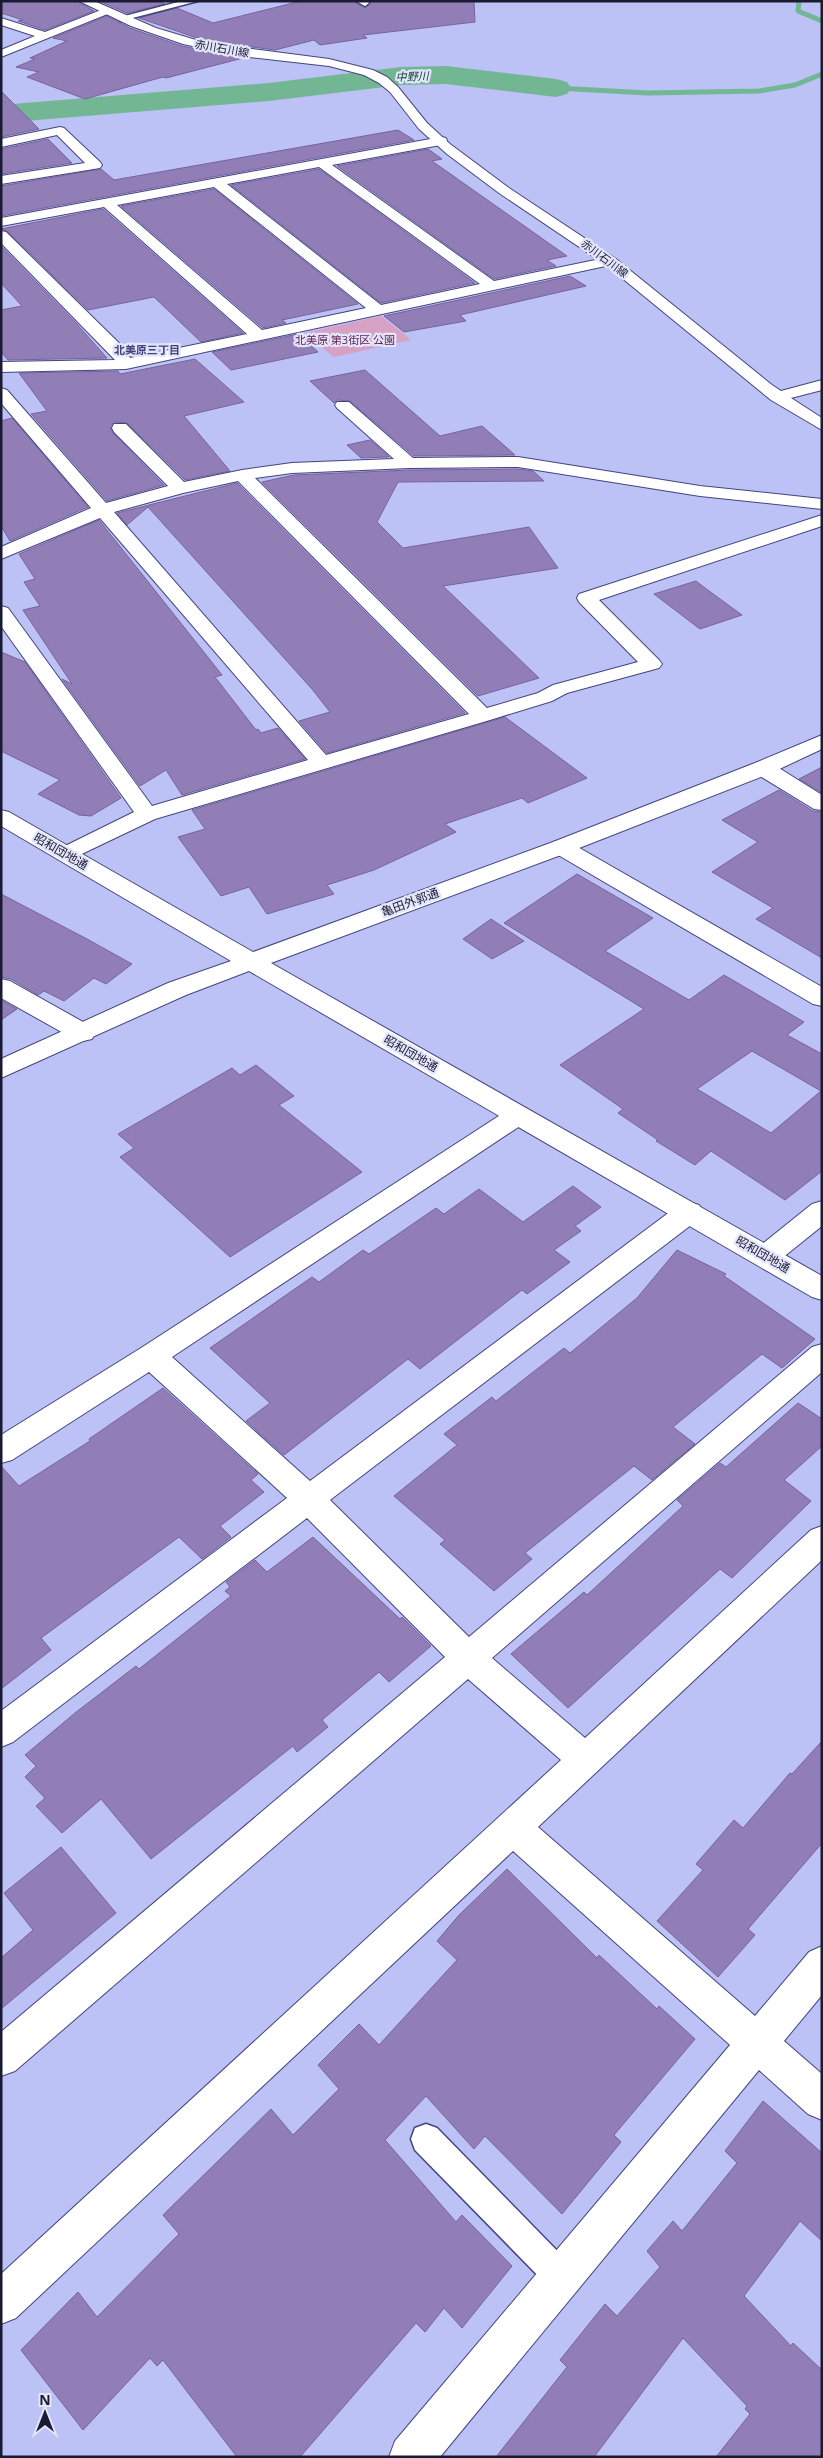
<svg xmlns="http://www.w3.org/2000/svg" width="823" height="2458" font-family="'Open Sans','Noto Sans JP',sans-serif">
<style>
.green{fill:#d6a1c3}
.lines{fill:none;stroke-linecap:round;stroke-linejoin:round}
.stream{stroke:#73b693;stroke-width:5}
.river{fill:#73b693;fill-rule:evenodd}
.building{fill:#927eb6;stroke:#78629d;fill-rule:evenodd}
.service-casing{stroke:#44457e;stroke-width:3}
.minor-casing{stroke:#44457e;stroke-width:2}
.tertiary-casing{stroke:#44457e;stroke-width:2}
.service{fill:#fff;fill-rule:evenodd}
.minor{fill:#fff;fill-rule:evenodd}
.tertiary{fill:#fff;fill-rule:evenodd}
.labels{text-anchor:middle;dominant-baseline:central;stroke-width:4.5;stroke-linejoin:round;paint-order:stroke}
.far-street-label{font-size:11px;fill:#1a1b33;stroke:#e3e5fa}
.far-water-label{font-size:11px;font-style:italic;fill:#043e28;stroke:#e3e5fa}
.far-park-label{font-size:11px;fill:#5f1a4c;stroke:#e3e5fa}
.far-neighbourhood-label{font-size:11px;font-weight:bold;fill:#42437c;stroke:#e3e5fa}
.street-label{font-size:12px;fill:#1a1b33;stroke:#e3e5fa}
</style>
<rect width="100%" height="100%" fill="#bcc1f6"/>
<path class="green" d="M381,316L411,340L334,357L305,333Z"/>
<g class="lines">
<path class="stream" d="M799,1L798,11L822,21
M556,88L648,93L759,91L795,85L822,74"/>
<path class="river" d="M446,66L556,79L567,82L571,88L567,94L556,97L446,84L401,85L269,101L1,123V105L269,83L401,67Z"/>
</g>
<path class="building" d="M1,1H77L94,11L45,30L18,21L23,20L1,13Z
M99,1H159L165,4L127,13Z
M301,1H354L364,8L370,4V1H474L475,22L363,35L367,38L320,45L314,40L275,50L206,41L139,18L177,8L213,23Z
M107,16L130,28L182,46L243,58L166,78L163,77L85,99L27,77L39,72L16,67L35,59L30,58L67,41L53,38Z
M1,91L39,129L1,137Z
M398,130L414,140L1,216V186L101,169L114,180Z
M48,139L72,163L1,174V149Z
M428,149L442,159L432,161L567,256L547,260L556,266L494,279L337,166Z
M319,169L475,283L381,303L231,185Z
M214,189L358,304L282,320L286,323L263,328L121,206Z
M103,209L243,333L201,342L154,297L88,310L7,231L1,229Z
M1,246L76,323L107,358L8,360L1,352V310L22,306L1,283Z
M570,276L586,286L460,315L466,321L404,332L384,316Z
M298,334L318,352L231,370L212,352Z
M195,359L244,402L184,416L230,471L185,480L127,423L114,422L110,427L113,433L164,485L107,501L31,414L47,411L19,373L118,371L120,374Z
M365,370L440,436L482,426L515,455L414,456L350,401L337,400L334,403L310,381Z
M12,418L88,507L10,541L1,526V421Z
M370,440L389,457L361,458L347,445Z
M518,469L533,471L544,481L398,482L377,522L403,548L529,527L558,568L443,586L539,678L478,696L262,482L294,475L409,470Z
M237,483L465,713L327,753L299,721L330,712L312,689L148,507L127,525L117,513Z
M99,520L222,675L215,677L256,730L258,729L261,733L278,728L305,759L182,795L166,770L140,786L62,679L72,684L23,610L40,606L24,582L35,579L19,554Z
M696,581L705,588L742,615L700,629L654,594Z
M1,652L25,662L121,798L91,816L79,815L38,794L60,780L1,751Z
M505,717L587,778L528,803L522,798L445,824L456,832L374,870L327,885L334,894L267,914L249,887L221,896L178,837L205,829L192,810Z
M822,767V793L799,779Z
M779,790L813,811L822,812V958L756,919L773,908L712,872L758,842L722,820Z
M577,874L653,918L605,951L689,1000L724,975L804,1022L787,1035L822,1054V1171L785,1200L711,1151L695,1165L656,1141L658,1140L618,1113L623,1109L560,1065L644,1009L504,923ZM752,1051L821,1091L771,1133L697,1089Z
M1,894L87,939L132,964L106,984L94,978L64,1001L44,991L38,995L11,979L1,977Z
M491,919L524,941L492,959L463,939Z
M1,1000L17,1009L1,1020Z
M256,1065L294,1096L279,1105L362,1172L230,1257L120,1157L134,1148L118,1134L232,1068L240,1075Z
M573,1186L601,1207L575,1226L581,1231L554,1250L570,1262L527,1294L522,1290L420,1369L408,1359L284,1455L246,1421L270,1403L210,1348L312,1277L319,1282L363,1250L369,1254L436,1208L444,1214L479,1189L523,1222Z
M677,1250L726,1274L724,1276L815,1339L782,1368L762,1354L673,1427L695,1444L652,1480L634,1466L525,1553L532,1559L494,1591L440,1544L445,1540L394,1496L457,1445L444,1434L492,1397L496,1401L564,1348L570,1353L637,1298Z
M163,1388L258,1474L251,1480L264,1492L220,1526L231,1537L202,1559L179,1537L41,1638L51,1650L1,1689V1466L19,1486L90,1441L89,1439Z
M798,1403L822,1419V1446L784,1480L811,1501L732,1578L720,1569L568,1708L511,1654L584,1592L587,1595L638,1548L683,1506L677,1500L720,1463L726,1467Z
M313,1537L400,1619L402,1617L431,1646L389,1682L379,1672L322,1720L328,1727L297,1752L293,1746L151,1859L101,1799L62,1833L36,1806L45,1798L25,1777L36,1766L25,1755L75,1713L136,1666L139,1669L231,1596L225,1591L230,1587L226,1582L255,1560L267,1572Z
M822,1741V1843L748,1929L755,1935L718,1977L657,1921L703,1870L696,1864L734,1820L743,1828L790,1773L792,1774Z
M61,1847L116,1913L1,2009V1958L33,1930L4,1893Z
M507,1869L597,1958L599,1955L657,2009L659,2006L695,2039L614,2135L621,2142L562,2214L485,2136L474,2149L426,2096L385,2140L456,2222L462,2215L512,2266L462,2328L444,2308L425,2332L416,2323L300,2457H237L163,2360L157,2366L150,2358L83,2430L21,2350L78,2292L97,2317L179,2234L163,2215L271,2109L293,2135L339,2089L318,2065L359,2024L379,2045L457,1960L437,1941L459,1915Z
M763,2101L822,2153V2241L800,2221L744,2296L791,2346L793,2343L822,2370V2457H716L750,2414L745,2409L747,2406L683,2338L594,2457H496L567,2367L560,2360L605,2304L617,2316L660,2267L647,2251L673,2221L682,2231L737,2163L725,2151Z"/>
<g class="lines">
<g class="service-casing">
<path id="service" d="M182,1H198L121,21L117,18Z
M356,1H368L369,3L365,6Z
M426,2124L437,2128L572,2266L577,2277L572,2288L561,2293L550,2288L415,2150L411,2139L415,2128Z"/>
</g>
<g class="minor-casing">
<path id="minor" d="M106,8L111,11L110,13L1,57V50L35,36L1,25V18L45,32Z
M60,127L64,128L100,162L102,165L100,168L1,184V176L85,163L57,135L1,147V139Z
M441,137L446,138L447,141L446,144L332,165L494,281L610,257L617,261L615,264L126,369L1,372V362L115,360L1,243V231L6,232L124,348L130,358L247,334L104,207L1,226V218ZM319,167L480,284L381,305L227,184ZM214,187L366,308L262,330L117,205Z
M1,388L7,390L106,503L168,486L114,432L112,428L114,424H126L184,482L242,470L292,463L394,459L337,408L335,405L337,402H349L413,458L518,457L700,486L822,499V509L700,496L518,467L409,468L292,473L255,478L487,708L538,693L553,685L638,662L579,602L577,598L579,594L822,515V526L599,600L659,660L662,664L659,668L567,693L552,701L490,720L155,819L67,861L59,859L56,854L59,849L134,812L1,626V606L8,608L152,806L308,760L100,518L1,559V547L91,508L1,403ZM238,481L469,714L326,755L114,512L183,493Z
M763,762L771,763L822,795V810L814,809L755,773L752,768L755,763Z
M561,840L569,842L822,987V1006L813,1004L553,852L550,847L553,842Z
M1,979L10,981L92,1027L95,1033L92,1039L83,1041L74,1039L1,998Z
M517,1107L526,1110L530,1116L526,1122L172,1357L310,1481L679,1205L689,1202L699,1205L703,1212L699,1219L330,1500L469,1637L812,1347L822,1344V1372L492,1658L585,1738L811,1530L822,1526V1560L538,1827L755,2016L809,1952L822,1946V1995L784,2041L822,2074V2120L808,2114L759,2070L440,2457H389L395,2441L730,2045L513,1851L16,2318L1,2324V2274L561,1760L468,1679L15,2071L1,2076V2032L445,1657L307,1518L13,1742L1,1747V1711L287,1498L149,1372L12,1460L1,1463V1435L141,1348L508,1110Z
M822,1201V1226L776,1263L766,1266L756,1263L752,1256L756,1249L812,1204Z"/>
</g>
<g class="tertiary-casing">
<path id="tertiary" d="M79,1H94L156,28L206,43L329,59L373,70L387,77L398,87L427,123L450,144L509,188L616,259L772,385L781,391L822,380V390L791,398L822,418V430L771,400L606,265L499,193L447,154L419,129L390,92L379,83L364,75L329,66L241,56L183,44L131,26Z
M822,735V749L771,773L569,852L271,963L822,1276V1300L812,1297L249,971L186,995L1,1078V1059L168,983L231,961L1,826V810L9,812L253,952L553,842L755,763Z"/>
</g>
<use href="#service" class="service"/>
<use href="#minor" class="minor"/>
<use href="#tertiary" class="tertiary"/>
</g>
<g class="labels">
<g class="far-street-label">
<text transform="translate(222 48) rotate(10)">赤川石川線</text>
<text transform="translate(605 258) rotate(37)">赤川石川線</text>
</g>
<g class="far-water-label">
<text transform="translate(412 76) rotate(-2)">中野川</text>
</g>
<g class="far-park-label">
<text x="345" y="339">北美原 第3街区 公園</text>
</g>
<g class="far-neighbourhood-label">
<text x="147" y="349">北美原三丁目</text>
</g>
<g class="street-label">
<text transform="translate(61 851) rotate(30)">昭和団地通</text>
<text transform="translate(410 902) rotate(-20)">亀田外郭通</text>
<text transform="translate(411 1053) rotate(30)">昭和団地通</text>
<text transform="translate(763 1254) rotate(30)">昭和団地通</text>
</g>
</g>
<rect width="823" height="2458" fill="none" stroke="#1a1b33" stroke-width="5"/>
<g transform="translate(45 2413)" stroke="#e3e5fa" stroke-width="4" paint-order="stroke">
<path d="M0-4L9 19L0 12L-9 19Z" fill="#1a1b33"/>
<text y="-8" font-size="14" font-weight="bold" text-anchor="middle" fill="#1a1b33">N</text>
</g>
</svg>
